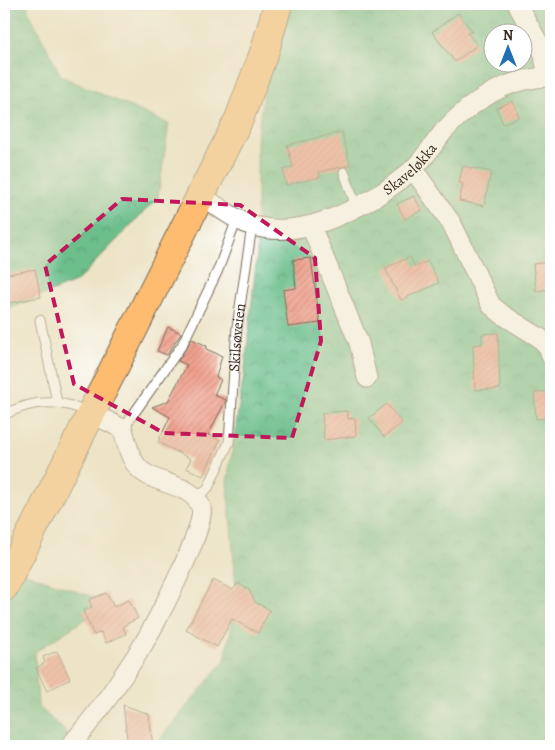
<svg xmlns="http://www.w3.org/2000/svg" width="555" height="750" font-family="Alegreya,serif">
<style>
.forest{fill:url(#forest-crowns);stroke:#547454;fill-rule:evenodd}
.building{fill:url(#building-hatch)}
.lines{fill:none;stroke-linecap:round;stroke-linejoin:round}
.service-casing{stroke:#796b59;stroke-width:11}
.minor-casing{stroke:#796b59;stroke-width:21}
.primary-casing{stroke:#796b59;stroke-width:30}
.service{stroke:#fff;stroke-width:9}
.minor{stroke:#fff;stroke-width:19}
.primary{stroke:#fdbc6f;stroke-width:28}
.marked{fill:none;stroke:#c2185b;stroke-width:4;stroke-dasharray:10 6;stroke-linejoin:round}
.labels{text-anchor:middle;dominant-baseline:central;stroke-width:5;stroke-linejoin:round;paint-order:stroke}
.street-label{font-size:15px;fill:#3b2a1e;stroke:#fff}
</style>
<defs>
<pattern id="forest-crowns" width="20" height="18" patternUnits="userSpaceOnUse" patternTransform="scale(1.25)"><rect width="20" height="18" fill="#6cbe8b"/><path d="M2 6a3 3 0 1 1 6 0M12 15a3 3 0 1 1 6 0" fill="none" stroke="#5a9b71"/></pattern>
<pattern id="building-hatch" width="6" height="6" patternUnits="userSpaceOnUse" patternTransform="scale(1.25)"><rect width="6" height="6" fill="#f09984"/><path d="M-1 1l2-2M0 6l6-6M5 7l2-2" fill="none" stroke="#c47d6b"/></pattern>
</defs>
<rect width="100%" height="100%" fill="#fff"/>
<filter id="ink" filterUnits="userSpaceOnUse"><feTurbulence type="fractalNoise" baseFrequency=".02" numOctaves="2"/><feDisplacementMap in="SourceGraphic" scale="10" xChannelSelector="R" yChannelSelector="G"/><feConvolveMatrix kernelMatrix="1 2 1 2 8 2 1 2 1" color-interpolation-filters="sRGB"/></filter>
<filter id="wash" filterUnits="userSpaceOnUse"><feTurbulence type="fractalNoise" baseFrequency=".0096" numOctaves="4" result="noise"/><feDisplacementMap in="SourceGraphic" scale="20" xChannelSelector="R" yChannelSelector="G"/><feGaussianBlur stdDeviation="1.12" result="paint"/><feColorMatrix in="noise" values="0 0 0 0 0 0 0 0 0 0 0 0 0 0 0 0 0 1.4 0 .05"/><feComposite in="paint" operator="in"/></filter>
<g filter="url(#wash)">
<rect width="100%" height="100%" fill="#ede4c7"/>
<path class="forest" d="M4,4H27L28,10L61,76L169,124L158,197L77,281L4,311Z
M283,4H551V746H154L225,660L237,597L227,482L245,368L257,254V136L275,22ZM492,32H522V62H492Z
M4,553L20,571L110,603L35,652L38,706L81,746H4Z"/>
<g id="blocks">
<path class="building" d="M458,13L473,32H467L477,45L455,62L432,32Z
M513,101L519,117L503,124L496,108Z
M342,132L350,165L319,172L320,177L286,185L283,170L293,167L287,145Z
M463,166L491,172L484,206L459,201L463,184L459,183Z
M414,196L422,210L405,219L397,204Z
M410,257L415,267L428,261L439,283L401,300L385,268Z
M311,258L320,323L288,327L283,290L296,288L293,260Z
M551,262V289L536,291L533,264Z
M35,269L41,297L4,304V275Z
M168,327L181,333L167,355L157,351Z
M498,333L500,389L475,390L473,345L482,344V334Z
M192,339L207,346L206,349L222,356L216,377L221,380L214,395L226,400L208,435L220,440L203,476L186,468L191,459L158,442L170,417L152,407L168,401L187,365L178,361Z
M551,391V418L536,419L534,393Z
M387,404L402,423L384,437L369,418Z
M347,411L348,419L355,418L356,436L324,440L322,413Z
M213,580L233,590L238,583L249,590L255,602L270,610L258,633L232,619L217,647L186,630Z
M106,593L114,607L129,600L138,618L123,626L126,634L106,643L101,632L94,635L83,611L92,607L89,600Z
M57,651L70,679L47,691L36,668L45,663L43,657Z
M123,705L149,714L153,746H128Z"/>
</g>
</g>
<g filter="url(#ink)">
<use href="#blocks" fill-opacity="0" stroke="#796b59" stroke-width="1"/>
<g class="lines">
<g class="service-casing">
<g id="service">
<path d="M344,172L357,209"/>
<path d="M40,320L57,402"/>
<path d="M4,415C32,399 60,399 89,412"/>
<path d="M123,429L182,345L218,270L237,219"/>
<path id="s1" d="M196,498L208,488L229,442L237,327L252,226"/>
</g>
</g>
<g class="minor-casing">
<g id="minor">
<path d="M517,4L543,51L548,77"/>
<path d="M413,169L452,224L491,305L503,315L540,338L549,348L551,356"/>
<path id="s2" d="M201,196C218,206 235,221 254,226C279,233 303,229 328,220C359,208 386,193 412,170C424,159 433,145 443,132C471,101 508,77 551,77"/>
<path d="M311,226L359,343L367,378"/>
<path d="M70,746C96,716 119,683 141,648C153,628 208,525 201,507C191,481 151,486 136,465C129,455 126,441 123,429L91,413"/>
</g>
</g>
<g class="primary-casing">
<path id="primary" d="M4,587L239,119L265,50L278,4"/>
</g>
<use href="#service" class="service"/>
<use href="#minor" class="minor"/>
<use href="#primary" class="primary"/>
</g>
</g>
<path d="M0 0H555V750H0ZM122,199L240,205L315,258L321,341L292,438L164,433L74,384L45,265Z" fill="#ede4c7" fill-opacity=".55" fill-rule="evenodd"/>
<path class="marked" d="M122,199L240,205L315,258L321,341L292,438L164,433L74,384L45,265Z"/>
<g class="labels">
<g class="street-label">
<text stroke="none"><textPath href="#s2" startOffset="234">Skaveløkka</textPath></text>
<text stroke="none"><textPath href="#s1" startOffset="171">Skilsøveien</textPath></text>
</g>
</g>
<rect width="555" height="750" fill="none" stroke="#fff" stroke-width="20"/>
<g transform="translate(508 48)"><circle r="24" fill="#ffffff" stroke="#b1aaa5"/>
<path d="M0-4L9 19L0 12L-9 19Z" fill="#1f6fb2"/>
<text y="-8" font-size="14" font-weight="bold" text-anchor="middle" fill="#3b2a1e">N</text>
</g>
</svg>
